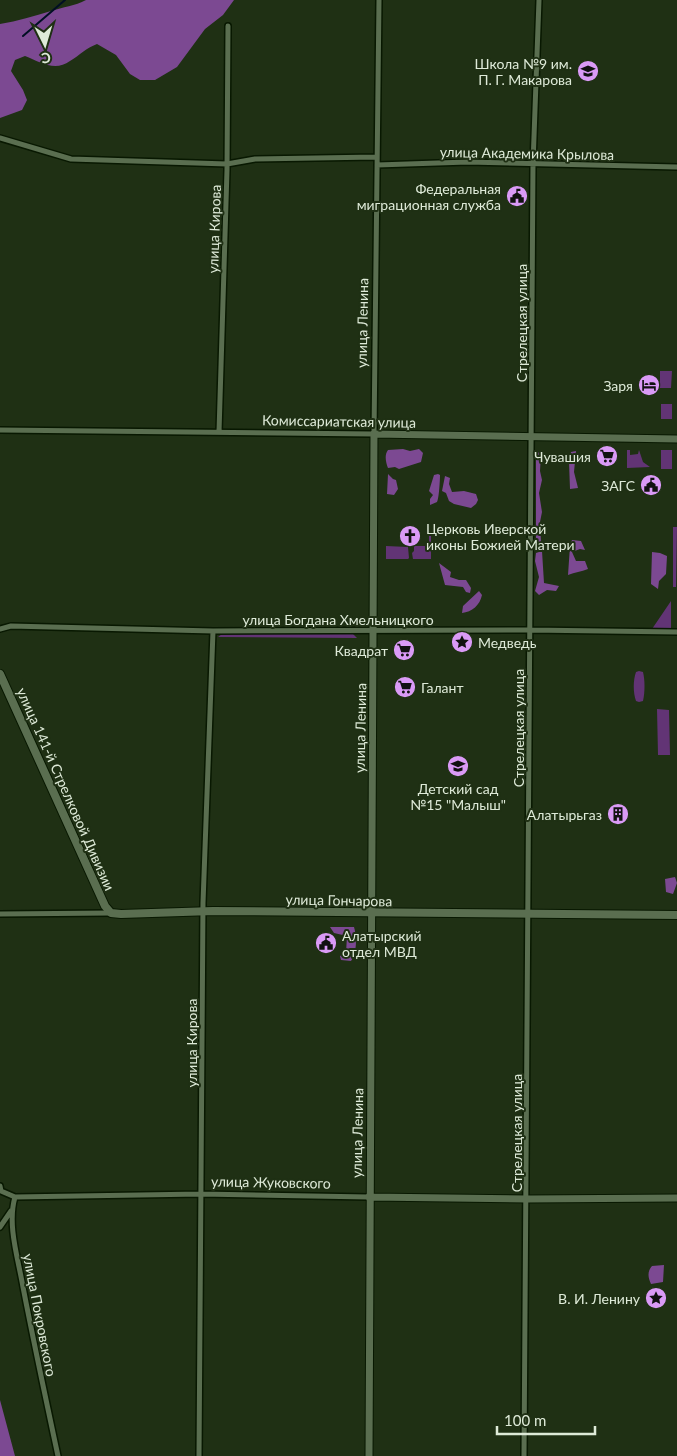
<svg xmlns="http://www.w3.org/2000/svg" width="677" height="1456" font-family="Lato,sans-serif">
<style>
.green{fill:#623475}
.forest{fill:#7c4992}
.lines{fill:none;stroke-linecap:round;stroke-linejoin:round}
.stream{stroke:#010f24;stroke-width:2}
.minor-casing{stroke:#081801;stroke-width:8}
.tertiary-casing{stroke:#081801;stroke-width:9}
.secondary-casing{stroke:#081801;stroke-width:10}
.minor{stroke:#5a6e50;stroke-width:5}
.tertiary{stroke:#5a6e50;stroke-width:7}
.secondary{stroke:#5a6e50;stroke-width:8}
.labels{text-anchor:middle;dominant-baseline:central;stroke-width:4;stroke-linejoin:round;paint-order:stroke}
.poi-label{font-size:14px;fill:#deead8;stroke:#1f3014;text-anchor:end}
.street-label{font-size:14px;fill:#deead8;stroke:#1f3014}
</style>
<rect width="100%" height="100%" fill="#1f3014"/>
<path class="green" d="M660,371H672L671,388H660Z
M661,404H672V419H661Z
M627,450H630V455L638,454L639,450L643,462L650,467L627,468Z
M661,450H672V469H661Z
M673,527H677L676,587H673Z
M429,536H431V559H413L412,553L414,551V546H426L429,543Z
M386,546L408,547L409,558L408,559H386Z
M671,601V629H652Z
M222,634H353L357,638L218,637Z
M639,671L643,672C645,680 645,692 643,701L639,702L636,701C633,693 633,680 636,672Z
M657,709L669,710L670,755H658Z"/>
<path class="forest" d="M86,0H234L223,15L205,29L177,67L155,80H140L130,74L116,55L97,44C86,48 80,55 70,61C55,72 40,62 25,56L15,60L11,71L23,90L27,100L22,110L0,118V24C18,21 34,16 51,11C63,7 75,6 86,0Z
M403,449L410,451L419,449L423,453L421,462L399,469L395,467L388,468C386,463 384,455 388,450Z
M536,451L541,454L540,471L542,480L539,493L542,512L540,522L541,543L536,544Z
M576,451L574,472L578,488L570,489L569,462L571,452Z
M388,474L393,479L396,480L398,489L394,495L387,494Z
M438,474L440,475C440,480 439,499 437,502L430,505V499L433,495L429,491L434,475Z
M445,476L450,478L449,484L452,492L464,491L476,494L478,500L476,504L471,508L454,504L449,501L446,493L442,491Z
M572,540L581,541L585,550L580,549L572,552L576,561H585L588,569C581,572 575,572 568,575L570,546Z
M542,551L544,583L559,586L556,591L547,590L539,595L535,591L539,577L535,561L536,553Z
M652,552L660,553L667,556L666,574L659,581L658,589L651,584Z
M439,563L451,572L450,577L459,580H466L471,588L470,593L466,592L463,587L445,585Z
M479,591L482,595C480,605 472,612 462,613L463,606Z
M675,877L677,883L673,894L666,892L665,879Z
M330,927H354C357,937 357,952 351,961L341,960L340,956L346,953L347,936L334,933Z
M664,1265L663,1282L651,1284C648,1277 647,1272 652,1266Z
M0,1400L15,1456H0Z"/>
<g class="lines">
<path class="stream" d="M23,36L65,0"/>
<g class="minor-casing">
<path id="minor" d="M0,138L71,159L227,164L255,159L376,157
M377,165L468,162L677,167
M0,430L374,434L379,0
M219,432L227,170L228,26
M0,629L11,626L213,631L530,630L677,632
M0,914L111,913
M0,1186L1,1191L15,1197C7,1225 18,1258 23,1287C34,1344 46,1400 58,1456
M15,1197L201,1194L369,1197
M0,1227L11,1211
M199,1456L203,903L213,631
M524,1456L533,164L539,0"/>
</g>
<g class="tertiary-casing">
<path id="tertiary" d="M369,1197L527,1199L677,1198
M369,1456L374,434L677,439"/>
</g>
<g class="secondary-casing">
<path id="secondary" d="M0,674L105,906L111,913L121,914L213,911L677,915"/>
</g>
<use href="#minor" class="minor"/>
<use href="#tertiary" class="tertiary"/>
<use href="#secondary" class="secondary"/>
</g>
<defs>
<g id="school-disc" transform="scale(1.125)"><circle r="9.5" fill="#da9af6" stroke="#1f3014"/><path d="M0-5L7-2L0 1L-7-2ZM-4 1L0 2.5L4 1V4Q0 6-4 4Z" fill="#111"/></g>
<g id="civic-disc" transform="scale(1.125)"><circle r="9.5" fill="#da9af6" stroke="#1f3014"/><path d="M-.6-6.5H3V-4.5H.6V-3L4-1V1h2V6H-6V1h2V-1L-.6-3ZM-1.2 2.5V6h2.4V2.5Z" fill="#111"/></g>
<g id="hotel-disc" transform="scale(1.125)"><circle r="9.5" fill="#da9af6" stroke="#1f3014"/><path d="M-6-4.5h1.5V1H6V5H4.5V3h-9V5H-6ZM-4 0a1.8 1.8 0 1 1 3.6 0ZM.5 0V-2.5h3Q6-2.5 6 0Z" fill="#111"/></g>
<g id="supermarket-disc" transform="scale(1.125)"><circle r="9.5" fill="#da9af6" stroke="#1f3014"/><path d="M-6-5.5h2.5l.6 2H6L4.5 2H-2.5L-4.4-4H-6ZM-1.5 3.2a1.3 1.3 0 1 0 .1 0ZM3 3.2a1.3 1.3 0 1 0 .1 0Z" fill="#111"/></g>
<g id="church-disc" transform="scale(1.125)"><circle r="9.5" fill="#da9af6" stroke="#1f3014"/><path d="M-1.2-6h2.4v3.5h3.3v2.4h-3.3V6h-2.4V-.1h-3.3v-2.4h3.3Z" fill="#111"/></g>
<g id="sight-disc" transform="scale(1.125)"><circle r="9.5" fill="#da9af6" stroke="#1f3014"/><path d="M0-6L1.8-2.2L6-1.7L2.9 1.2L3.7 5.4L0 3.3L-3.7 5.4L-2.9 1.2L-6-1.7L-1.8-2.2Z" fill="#111"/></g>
<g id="building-disc" transform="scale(1.125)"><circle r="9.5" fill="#da9af6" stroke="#1f3014"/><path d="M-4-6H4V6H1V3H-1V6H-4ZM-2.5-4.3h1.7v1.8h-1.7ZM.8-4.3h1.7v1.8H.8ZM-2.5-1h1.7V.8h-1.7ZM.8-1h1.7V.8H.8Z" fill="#111"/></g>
</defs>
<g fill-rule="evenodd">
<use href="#school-disc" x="588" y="71"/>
<use href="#civic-disc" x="517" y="196"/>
<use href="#hotel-disc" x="649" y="385"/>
<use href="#supermarket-disc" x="607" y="456"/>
<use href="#civic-disc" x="651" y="485"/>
<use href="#church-disc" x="410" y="536"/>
<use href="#sight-disc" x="462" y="642"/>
<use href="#supermarket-disc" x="404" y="650"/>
<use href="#supermarket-disc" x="405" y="687"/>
<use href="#school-disc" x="458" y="766"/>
<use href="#building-disc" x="618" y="814"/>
<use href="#civic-disc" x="326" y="943"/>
<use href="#sight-disc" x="656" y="1298"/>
</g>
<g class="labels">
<g class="poi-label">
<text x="572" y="63">Школа №9 им.<tspan x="572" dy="16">П. Г. Макарова</tspan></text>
<text x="501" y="188">Федеральная<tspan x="501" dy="16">миграционная служба</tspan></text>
<text x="633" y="385">Заря</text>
<text x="591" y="456">Чувашия</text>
<text x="635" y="485">ЗАГС</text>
<text x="426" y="528" text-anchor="start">Церковь Иверской<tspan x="426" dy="16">иконы Божией Матери</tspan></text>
<text x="478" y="642" text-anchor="start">Медведь</text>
<text x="388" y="650">Квадрат</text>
<text x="421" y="687" text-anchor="start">Галант</text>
<text x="458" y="788" text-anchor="middle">Детский сад<tspan x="458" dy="16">№15 "Малыш"</tspan></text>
<text x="602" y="814">Алатырьгаз</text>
<text x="342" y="935" text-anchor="start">Алатырский<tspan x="342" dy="16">отдел МВД</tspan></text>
<text x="640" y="1298">В. И. Ленину</text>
</g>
<g class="street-label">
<text transform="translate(527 153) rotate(1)">улица Академика Крылова</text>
<text transform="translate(214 229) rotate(-88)">улица Кирова</text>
<text transform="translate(362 323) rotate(-89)">улица Ленина</text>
<text transform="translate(521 323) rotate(-90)">Стрелецкая улица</text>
<text transform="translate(339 421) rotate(1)">Комиссариатская улица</text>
<text x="338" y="619">улица Богдана Хмельницкого</text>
<text transform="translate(360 728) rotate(-89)">улица Ленина</text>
<text transform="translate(518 728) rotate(-90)">Стрелецкая улица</text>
<text transform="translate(66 789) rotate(66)">улица 141-й Стрелковой Дивизии</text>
<text transform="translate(339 900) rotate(1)">улица Гончарова</text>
<text transform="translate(191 1043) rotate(-90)">улица Кирова</text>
<text transform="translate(357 1133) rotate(-89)">улица Ленина</text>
<text transform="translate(516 1133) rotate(-90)">Стрелецкая улица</text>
<text transform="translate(271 1182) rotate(1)">улица Жуковского</text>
<text transform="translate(40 1315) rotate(79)">улица Покровского</text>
</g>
</g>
<g transform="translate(45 45) rotate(175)" stroke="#1f3014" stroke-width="4" paint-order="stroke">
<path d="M0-4L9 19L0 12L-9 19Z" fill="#deead8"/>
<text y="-8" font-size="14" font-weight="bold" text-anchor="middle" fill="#deead8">С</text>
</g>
<path d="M497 1426v8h98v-8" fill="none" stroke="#deead8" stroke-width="2.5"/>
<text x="504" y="1426" font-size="15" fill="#deead8" stroke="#1f3014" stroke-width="4" paint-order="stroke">100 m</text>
</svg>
